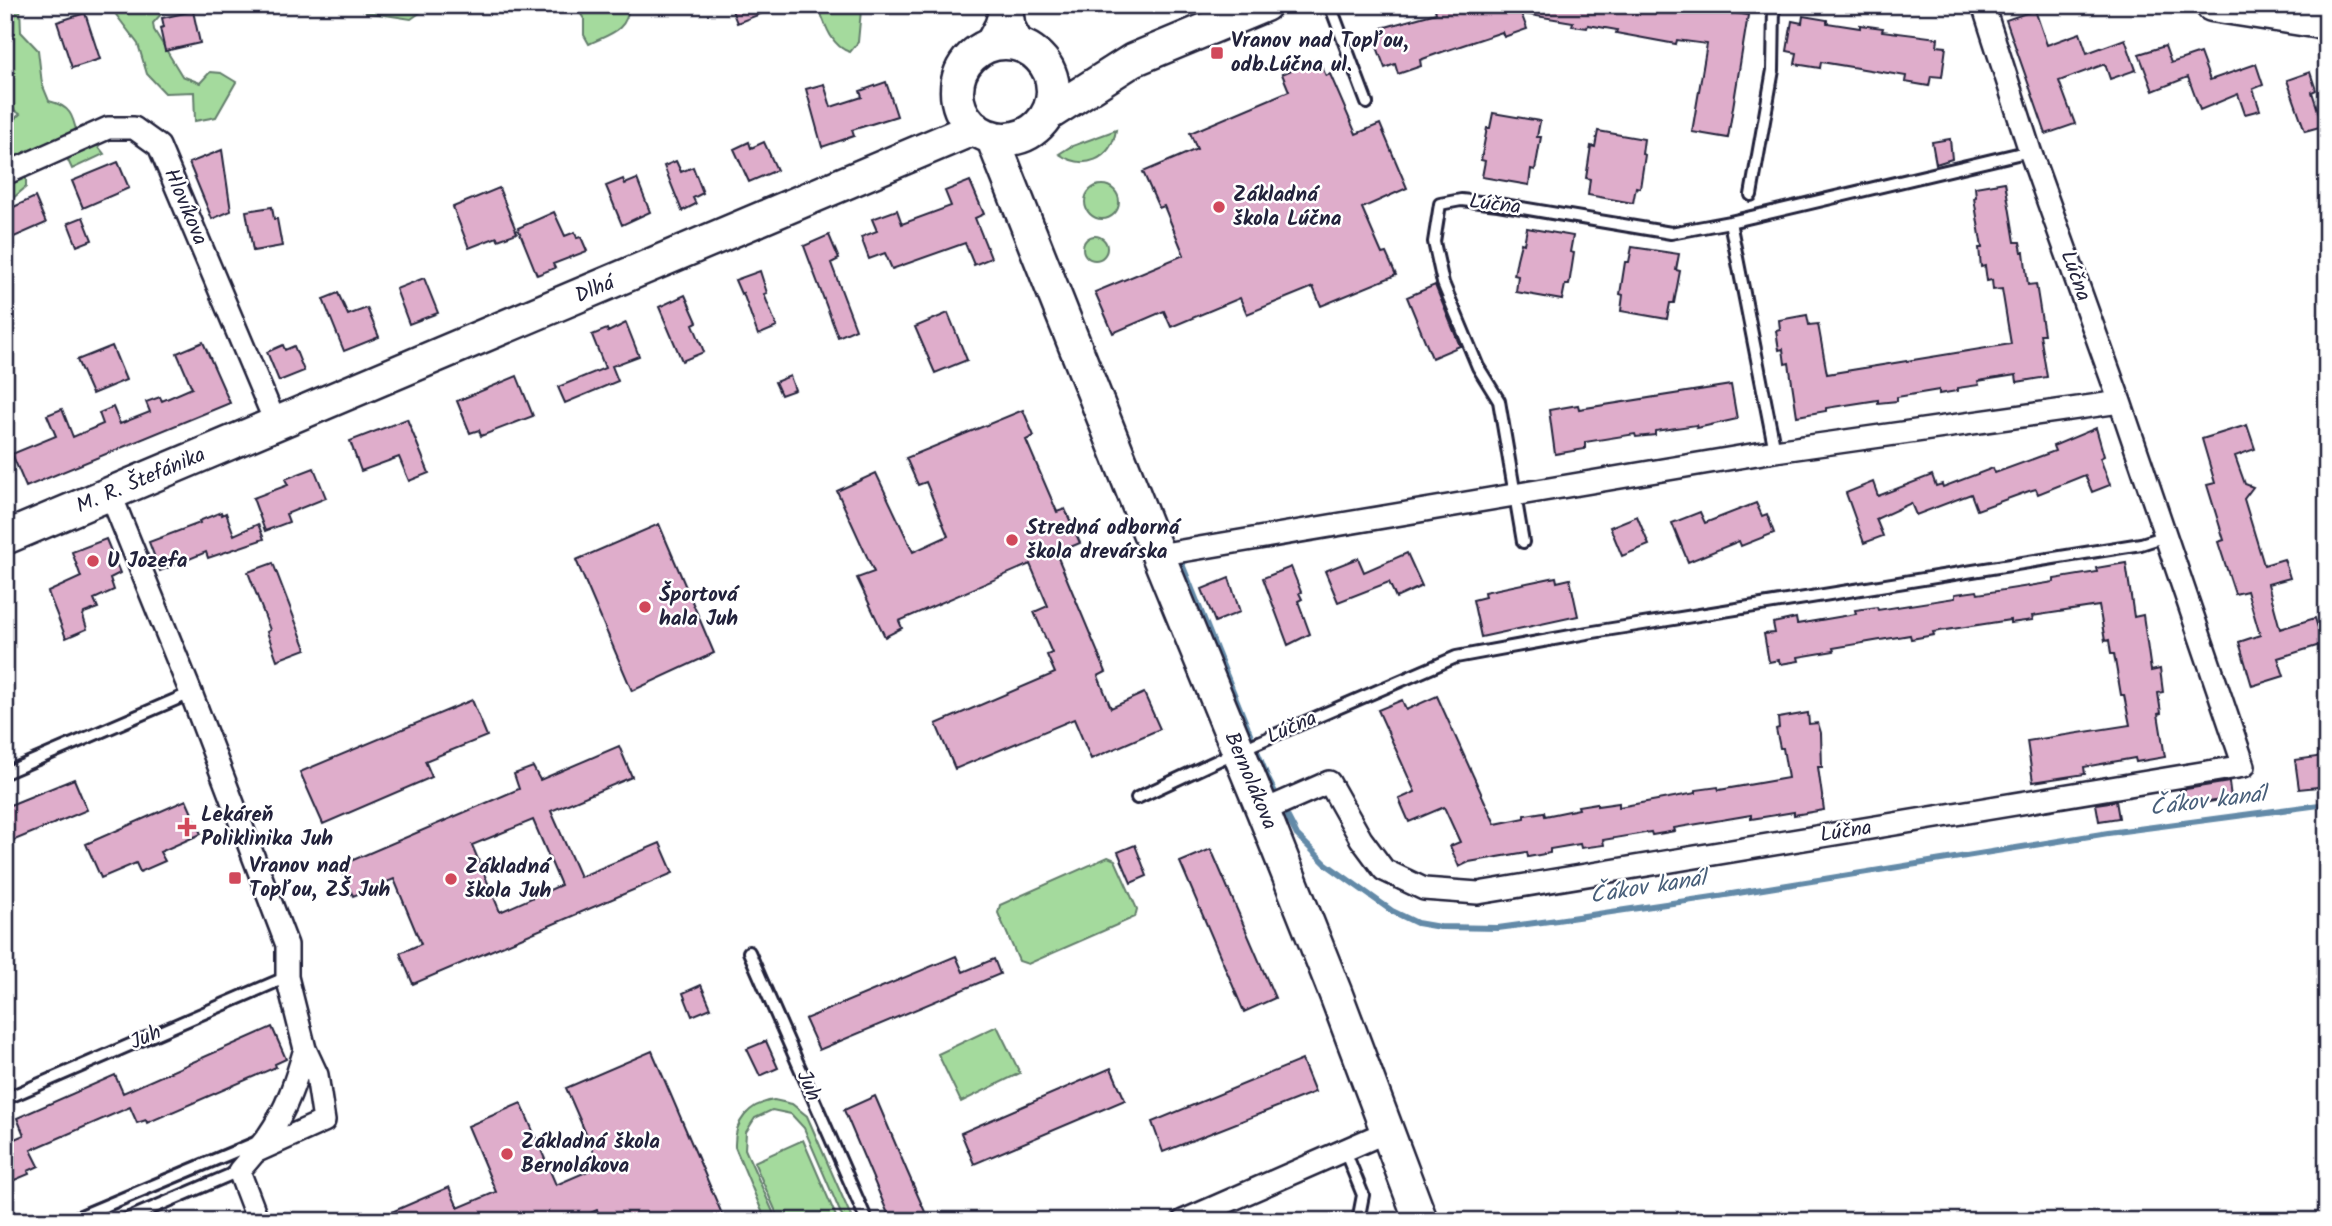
<svg xmlns="http://www.w3.org/2000/svg" width="2332" height="1226" font-family="Kalam,sans-serif">
<style>
.green{fill:#a4da9d;stroke:#637e6c;stroke-width:2}
.lines{fill:none;stroke-linecap:round;stroke-linejoin:round}
.stream{stroke:#638aa8;stroke-width:6}
.building{fill:#dfadcb;stroke:#22223b;stroke-width:2;fill-rule:evenodd}
.lane-casing{stroke:#22223b;stroke-width:16}
.street-casing{stroke:#22223b;stroke-width:26}
.secondary-casing{stroke:#22223b;stroke-width:37}
.lane{stroke:#fff;stroke-width:10}
.street{stroke:#fff;stroke-width:21}
.secondary{stroke:#fff;stroke-width:32}
.poi-dot{fill:#d1495b;stroke:#fff;stroke-width:2.5}
.labels{text-anchor:middle;dominant-baseline:central;stroke-width:5;stroke-linejoin:round;paint-order:stroke}
.poi-label{font-size:21px;font-weight:bold;fill:#22223b;stroke:#fff;text-anchor:start}
.street-label{font-size:21px;fill:#22223b;stroke:#fff}
.water-label{font-size:23px;font-style:italic;fill:#485f7a;stroke:#fff}
</style>
<rect width="100%" height="100%" fill="#fff"/>
<filter id="ink" filterUnits="userSpaceOnUse"><feTurbulence type="fractalNoise" baseFrequency=".0143" numOctaves="2"/><feDisplacementMap in="SourceGraphic" scale="14" xChannelSelector="R" yChannelSelector="G"/><feConvolveMatrix kernelMatrix="1 2 1 2 8 2 1 2 1" color-interpolation-filters="sRGB"/></filter>
<g filter="url(#ink)">
<path class="green" d="M5,5H20L21,32L38,50L42,84L49,101C74,107 73,119 79,142L97,145L104,154L72,169L61,145L26,157V187L5,205V127L20,114L11,108H5Z
M100,5H197L162,13L153,23L154,30L182,76L200,83L210,72L221,73L236,82L216,117L195,121L194,92L165,93L147,74L138,44L111,8Z
M363,5H421L425,9L411,19L366,12Z
M575,5H629C628,31 610,34 589,44L584,35V19Z
M818,5H858L861,10L858,42L850,52C831,47 824,22 818,5Z
M1116,130C1111,160 1084,171 1059,154L1070,147Z
M1085 202a17 17 0 1 1 34 0a17 17 0 1 1-34 0Z
M1083 248a12 12 0 1 1 24 0a12 12 0 1 1-24 0Z
M1108,857L1115,860L1137,909L1135,917L1028,964L1019,961L998,913L1000,905Z
M997,1026L1020,1073L961,1102L938,1054Z
M774,1100L792,1104L807,1116L853,1221H844L804,1128L791,1114L772,1110L755,1118L746,1132L745,1149L777,1221H766L735,1147C734,1121 749,1104 774,1100Z
M803,1140L838,1221H780L754,1162Z"/>
<g class="lines">
<path class="stream" d="M1180,559L1269,781L1297,835L1326,864L1392,911L1417,923L1440,927L1498,928L1557,920L1713,897L2108,833L2327,804"/>
</g>
<path class="building" d="M730,5H781V6L737,23Z
M1446,5H1518L1527,29L1504,37L1502,32L1442,52L1420,60L1421,66L1398,74L1395,64L1385,68L1374,39L1385,35L1382,28L1436,13L1435,9Z
M1525,5H1717L1716,10L1748,15L1728,138L1692,132L1707,44L1677,40L1676,44L1616,33L1617,30L1588,25L1587,28L1572,26L1573,22L1524,14Z
M2035,10L2047,45L2080,33L2087,53L2125,39L2136,70L2110,79L2105,64L2059,81L2075,124L2046,134L2006,20Z
M193,11L200,43L165,51L160,28L164,27L162,18Z
M85,13L100,59L72,68L57,22Z
M1803,16L1827,20V23L1860,28V25L1883,28L1882,31L1938,38L1937,46L1946,47L1942,77L1931,76L1929,86L1905,82L1906,76L1821,62L1820,68L1795,64L1797,53L1787,51L1792,21L1802,23Z
M2165,46L2171,63L2200,53L2210,80L2256,64L2263,85L2253,89L2260,110L2245,114L2238,94L2200,110L2188,77L2153,91L2139,54Z
M1318,59L1326,76L1330,74L1356,134L1380,124L1407,188L1362,208L1382,254L1386,253L1396,275L1321,306L1313,287L1247,314L1240,298L1171,327L1164,311L1113,333L1095,292L1184,255L1164,206L1159,208L1143,172L1197,149L1190,133L1289,91L1282,74Z
M2310,72L2316,90L2312,92L2323,126L2305,131L2287,80Z
M886,82L897,116L852,130L854,136L822,147L806,89L824,84L831,107L862,97L860,91Z
M1493,113L1540,121L1537,137H1541L1535,170L1531,169L1529,185L1482,177L1485,161L1481,160L1487,128H1490Z
M1598,131L1644,139L1642,154L1645,155L1640,188L1636,187L1633,203L1588,195L1590,179L1586,178L1591,146L1595,147Z
M1950,139L1952,159L1936,164L1932,142Z
M749,142L751,148L764,142L777,170L749,182L734,149Z
M222,150L231,211L212,219L189,163Z
M676,161L681,172L693,167L703,193L693,198L696,204L682,211L664,166Z
M118,162L129,188L83,208L72,181Z
M623,179L625,184L637,179L650,212L622,225L606,186Z
M970,181L984,214L975,218L991,258L974,265L965,243L892,269L885,253L869,259L861,237L877,231L872,219L897,210L902,224L951,206L945,191Z
M2005,182L2015,242H2020L2022,252H2024L2028,285L2036,284L2044,334H2040L2047,377L2017,382L2016,375L1978,381L1979,385L1957,388V391L1939,394V390L1897,397V401L1878,403V400L1826,408V411L1797,416L1789,363L1785,364L1783,349L1779,350L1776,331L1780,330L1779,320L1807,315L1809,325L1818,324L1827,374L2011,344L2002,289L1993,290L1992,280L1987,281L1985,266L1981,267L1979,248H1982L1974,198L1976,197L1975,187Z
M499,188L517,233L498,240L497,237L469,248L453,207Z
M35,197L46,223L5,241V211Z
M272,207L274,219H277L282,246L253,251L246,211Z
M554,212L565,236L575,232L577,238L581,237L587,251L553,264L555,268L537,275L518,228Z
M83,217L92,240L77,246L68,223Z
M1527,228L1573,236L1570,252L1574,253L1569,285H1565L1562,300L1516,292L1518,276L1514,275L1517,259L1521,243L1524,244Z
M829,235L839,259L831,263L856,329L838,337L804,246Z
M1632,247L1679,254L1676,270L1680,271L1674,303H1670L1667,319L1621,311L1623,295L1620,294L1625,262H1629Z
M760,271L767,293L764,294L777,327L758,335L743,293L741,294L735,280Z
M424,278L438,313L409,324L396,289Z
M1435,285L1460,346L1432,358L1407,297Z
M338,293L348,315L367,308L379,337L344,351L323,299Z
M685,295L697,322L693,324L704,352L682,361L659,307Z
M948,313L967,360L935,373L915,327Z
M626,323L639,356L612,366L618,381L565,403L558,387L605,368L592,335L607,329L608,332Z
M203,342L230,403L26,487L12,454L56,436L47,415L62,409L73,437L103,424L99,413L113,407L120,424L150,412L146,402L160,397L162,401L192,388L177,353Z
M283,345L285,350L294,346L304,371L279,381L267,352Z
M112,346L126,380L92,394L77,360Z
M517,376L533,416L481,436L479,430L470,433L457,401Z
M790,376L795,390L781,395L775,382Z
M1731,385L1737,419L1697,428L1696,425L1655,431V435L1636,437L1635,434L1585,442V449L1555,454L1549,410L1578,405L1579,409Z
M1023,410L1034,436L1026,440L1057,512L1065,509L1080,543L1056,553L1106,672L1098,676L1111,708L1144,693L1160,729L1091,759L1074,719L955,769L936,724L1055,673L1047,655L1052,653L1034,612L1048,606L1030,564L899,621L902,628L885,637L857,578L874,572L837,491L876,473L913,552L948,536L926,482L918,485L906,458Z
M407,419L429,473L409,481L399,457L361,471L350,441Z
M2247,425L2255,449L2235,456L2245,484L2253,487L2244,499L2264,565L2284,559L2290,578L2268,584L2280,629L2315,618L2323,644L2278,658L2284,676L2252,686L2239,642L2260,635L2247,591L2235,594L2218,542L2224,540L2207,485L2215,483L2202,439Z
M2096,428L2104,456L2100,458L2110,485L2092,492L2085,475L2038,494L2036,489L2029,491L1977,510L1971,494L1916,515L1911,503L1876,519L1883,536L1864,543L1846,493L1873,482L1878,496L1932,475L1936,486L1942,484L1943,487L1993,468L1995,473L2055,451L2053,446Z
M314,468L326,498L286,514L289,522L265,531L253,498L288,485L285,479Z
M1756,503L1762,516L1767,514L1774,533L1741,546L1739,541L1688,562L1672,523L1700,512L1705,523Z
M221,512L222,515L226,513L234,535L258,524L264,539L208,558L206,552L160,571L149,542L200,523L199,521Z
M1637,516L1649,545L1622,556L1610,527Z
M659,524L714,653L632,691L576,560Z
M106,539L120,573L110,578L114,590L94,599L98,608L84,613L83,616L87,629L66,638L48,592L81,577L72,552Z
M1407,553L1422,586L1396,598L1389,582L1338,602L1325,571L1358,558L1364,572Z
M273,563L306,649L277,660L267,632L270,630L248,572Z
M2126,563L2134,617L2143,615L2151,671L2160,669L2163,692L2158,693L2161,713L2158,714L2165,757L2136,762L2135,758L2084,767L2085,774L2033,782L2027,741L2130,725L2124,695H2121L2114,654H2111L2109,640L2105,641L2099,606L2032,616L2033,620L2010,623V620L1933,632L1934,635L1911,639L1910,635L1833,648L1834,651L1798,657L1799,661L1780,664L1779,660L1769,662L1764,634L1775,633L1773,623L1796,618L1797,624L1856,614L1855,610L1877,607L1878,610L1955,598V594L1977,591L1978,594L2054,582V579L2097,572L2096,568Z
M1291,567L1301,592L1299,593L1302,599L1298,601L1310,634L1288,645L1263,578Z
M1556,577L1557,582L1570,579L1578,616L1481,637L1473,600L1485,597L1484,592Z
M1229,578L1240,612L1215,622L1202,589Z
M1437,696L1495,824L1525,818V815L1544,812L1545,816L1579,809L1578,806L1597,803V806L1619,803V807L1696,793V790L1718,787L1719,790L1788,778L1783,748H1780L1776,729L1779,728L1778,718L1808,713L1809,724L1818,723L1821,733L1822,767H1818L1824,810L1794,815V812L1751,819V815L1674,828L1675,831L1652,835L1651,832L1603,840L1604,845L1581,848L1580,844L1550,849V853L1528,857L1527,852L1469,862L1459,867L1450,846L1460,842L1444,807L1409,822L1399,799L1415,792L1378,710L1402,700L1406,710Z
M472,700L487,736L425,761L432,777L323,824L300,772Z
M619,746L632,777L551,811L580,877L660,843L673,873L413,984L400,953L421,944L394,879L353,896L339,866L519,789L514,774L533,767L540,780ZM533,820L561,885L500,912L472,845Z
M2323,756L2327,770V786L2299,789L2295,760Z
M74,779L87,810L5,844V807Z
M2229,782L2231,798L2182,807L2180,790Z
M186,800L201,834L160,852L165,861L140,872L136,863L101,878L86,844Z
M2116,801L2119,818L2099,821L2096,804Z
M1135,845L1147,876L1131,883L1118,852Z
M1211,849L1275,998L1244,1012L1180,862Z
M956,956L963,972L994,959L1000,974L819,1050L805,1019Z
M701,985L711,1008L692,1016L683,993Z
M272,1027L286,1059L275,1064L276,1067L147,1123L146,1120L137,1123L130,1107L31,1150L39,1166L28,1171L29,1174L5,1184V1143L24,1135L17,1118L115,1075L123,1093Z
M766,1041L778,1068L760,1076L747,1049Z
M652,1051L725,1221H602L597,1210L572,1221H371L449,1187L458,1208L496,1192L468,1126L521,1103L556,1185L600,1166L566,1088Z
M1302,1060L1315,1092L1163,1152L1152,1122Z
M1111,1068L1125,1100L974,1164L961,1133Z
M875,1096L907,1171L929,1221H891L844,1110Z"/>
<g class="lines">
<g class="lane-casing">
<path id="lane" d="M1330,5L1367,103
M1751,195L1773,70L1774,5
M1730,222L1775,451
M1523,542L1499,401L1478,367L1443,283L1434,242L1440,204L1461,200L1498,204L1671,233L1730,222L2030,151
M5,773L191,693
M1137,798L1238,751L1456,657L1587,633L2141,544L2166,536
M749,952L867,1221
M5,1099L287,977
M1345,1151L1363,1195L1358,1221
M69,1221L255,1143
M122,1221L239,1171"/>
</g>
<g class="street-casing">
<path id="street" d="M1011,5L1014,26L1025,47
M983,48L996,24L1002,5
M5,174L108,128H134L159,146L276,424
M110,493L191,693L287,945V977L305,1049L317,1075L324,1121L253,1153
M1158,555L1775,451L2120,402
M1263,811L1329,782L1361,839L1384,870L1424,889L1478,893L2244,766L2120,402L2030,151L1983,5
M258,1221L239,1171C249,1159 259,1148 268,1136C287,1109 296,1080 305,1049
M1183,1221L1386,1132"/>
</g>
<g class="secondary-casing">
<path id="secondary" d="M2212,5L2327,23
M957 91a48 48 0 1 1 96 0a48 48 0 1 1-96 0Z
M1047,115L1133,60L1265,5
M992,137L1158,555L1263,811L1335,992L1421,1221
M5,538L975,128"/>
</g>
<use href="#lane" class="lane"/>
<use href="#street" class="street"/>
<use href="#secondary" class="secondary"/>
</g>
</g>
<g class="poi-dot">
<rect x="1210" y="46" width="14" height="14" rx="3.5"/>
<circle cx="1219" cy="207" r="7"/>
<circle cx="1012" cy="540" r="7"/>
<circle cx="93" cy="561" r="7"/>
<circle cx="645" cy="607" r="7"/>
<path d="M183.5 816.5h7v7h7v7h-7v7h-7v-7h-7v-7h7z"/>
<rect x="228" y="871" width="14" height="14" rx="3.5"/>
<circle cx="451" cy="879" r="7"/>
<circle cx="507" cy="1154" r="7"/>
</g>
<g class="labels">
<g class="poi-label">
<text x="1231" y="41">Vranov nad Topľou,<tspan x="1231" dy="24">odb.Lúčna ul.</tspan></text>
<text x="1233" y="195">Základná<tspan x="1233" dy="24">škola Lúčna</tspan></text>
<text x="1026" y="528">Stredná odborná<tspan x="1026" dy="24">škola drevárska</tspan></text>
<text x="107" y="561">U Jozefa</text>
<text x="659" y="595">Športová<tspan x="659" dy="24">hala Juh</tspan></text>
<text x="201" y="815">Lekáreň<tspan x="201" dy="24">Poliklinika Juh</tspan></text>
<text x="249" y="866">Vranov nad<tspan x="249" dy="24">Topľou, ZŠ Juh</tspan></text>
<text x="465" y="867">Základná<tspan x="465" dy="24">škola Juh</tspan></text>
<text x="521" y="1142">Základná škola<tspan x="521" dy="24">Bernolákova</tspan></text>
</g>
<g class="street-label">
<text transform="translate(1495 205) rotate(7)">Lúčna</text>
<text transform="translate(185 207) rotate(67)">Hlovíkova</text>
<text transform="translate(2075 276) rotate(70)">Lúčna</text>
<text transform="translate(595 290) rotate(-23)">Dlhá</text>
<text transform="translate(141 481) rotate(-23)">M. R. Štefánika</text>
<text transform="translate(1292 728) rotate(-24)">Lúčna</text>
<text transform="translate(1250 781) rotate(67)">Bernolákova</text>
<text transform="translate(1846 832) rotate(-9)">Lúčna</text>
<text transform="translate(146 1038) rotate(-23)">Juh</text>
<text transform="translate(808 1086) rotate(66)">Juh</text>
</g>
<g class="water-label">
<text transform="translate(2208 802) rotate(-7)">Čákov kanál</text>
<text transform="translate(1648 888) rotate(-9)">Čákov kanál</text>
</g>
</g>
<rect width="2332" height="1226" fill="none" stroke="#fff" stroke-width="28"/>
<rect x="14" y="14" width="2304" height="1198" fill="none" stroke="#22223b" stroke-width="2.5" filter="url(#ink)"/>
</svg>
